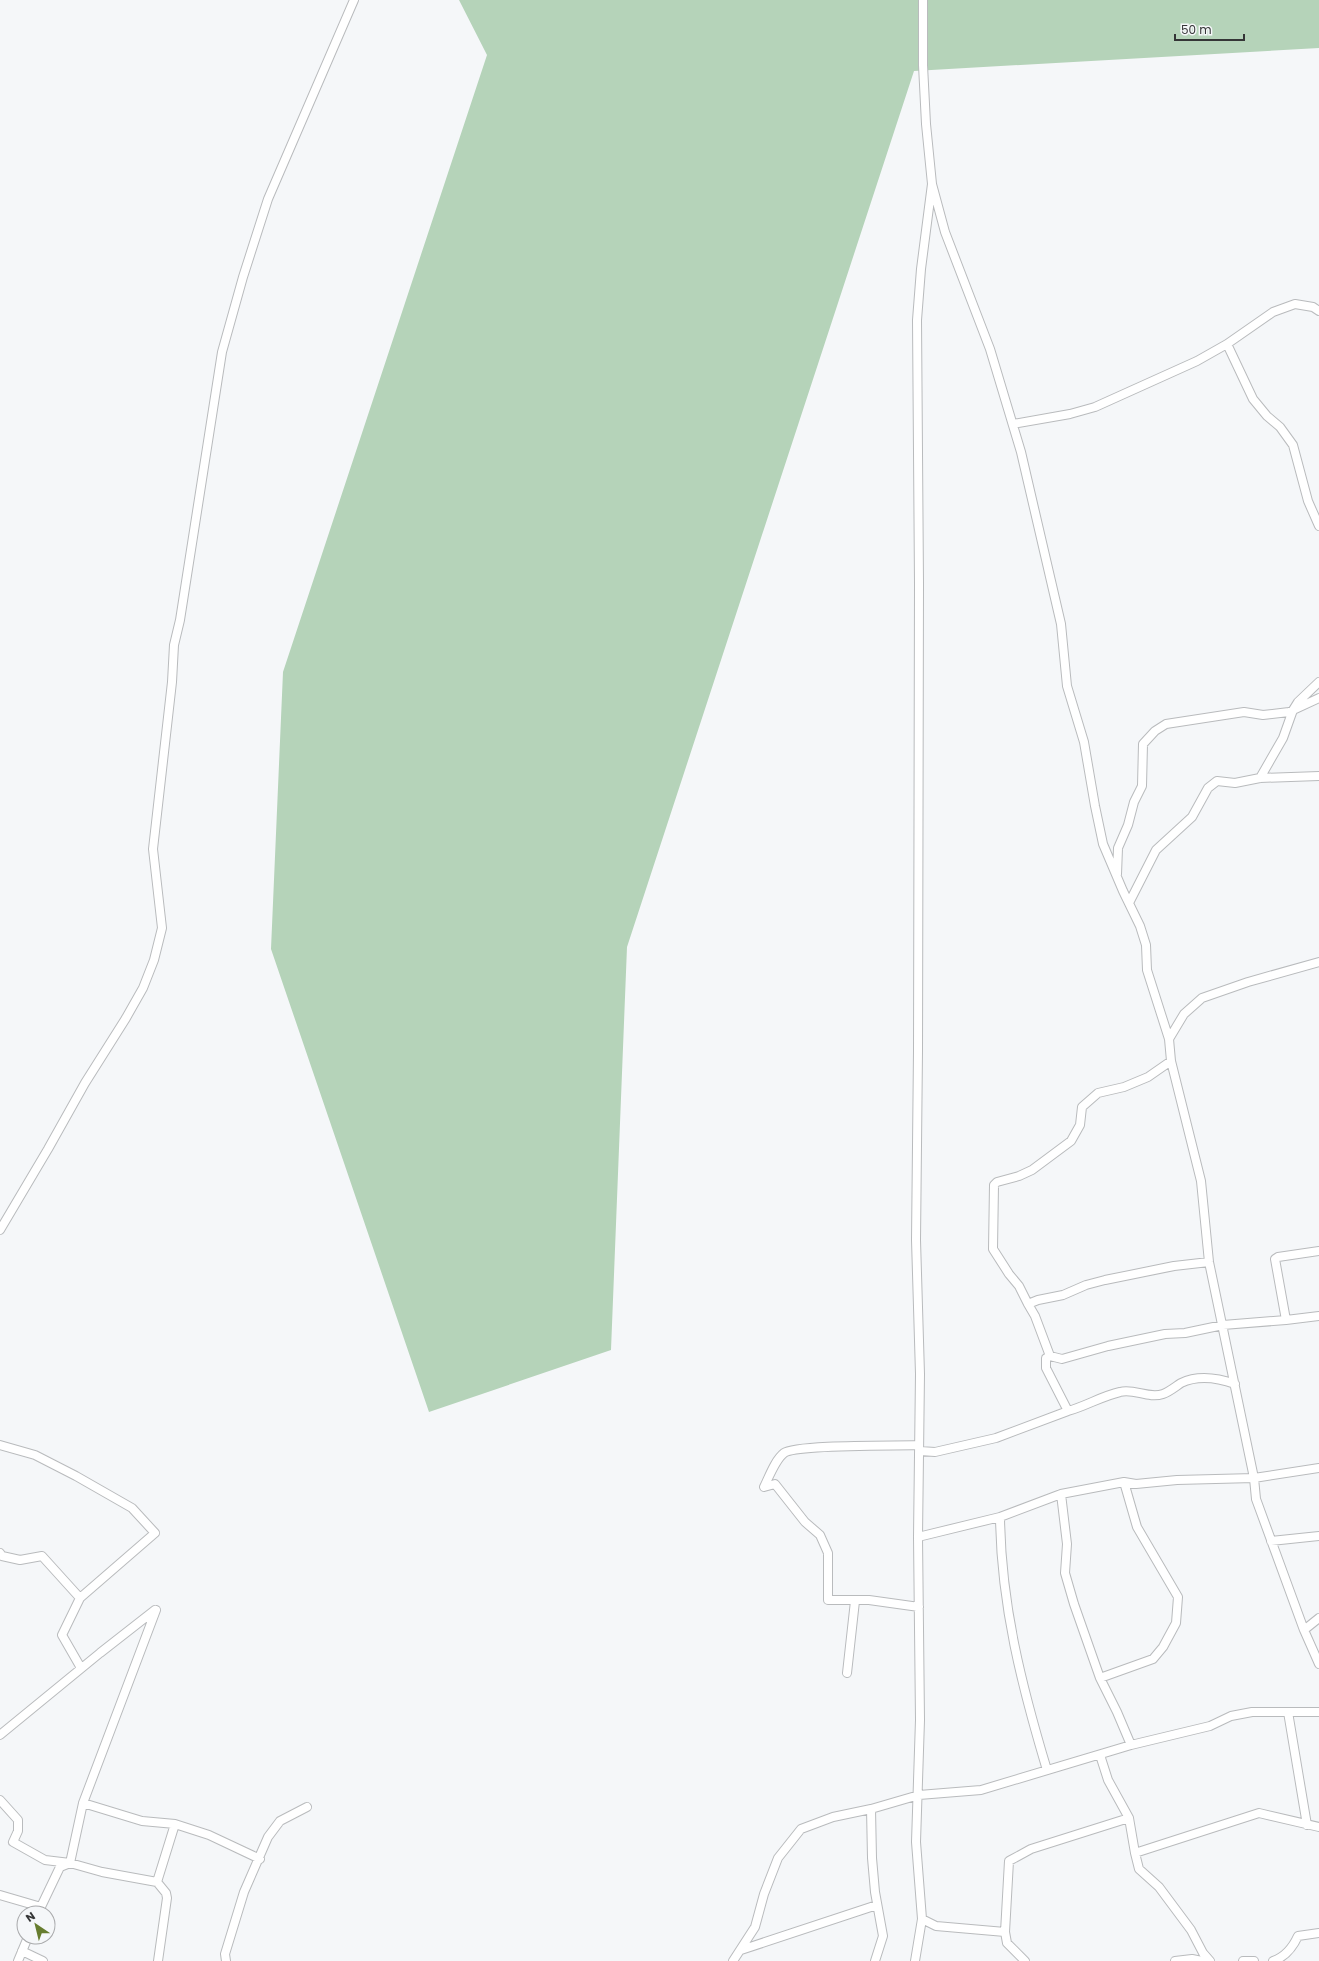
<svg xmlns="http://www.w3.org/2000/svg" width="1319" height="1961" font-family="Poppins,sans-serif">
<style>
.green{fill:#b5d3b9}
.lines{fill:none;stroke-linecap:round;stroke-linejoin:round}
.minor-casing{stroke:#b9bbbd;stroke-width:10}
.minor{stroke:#fff;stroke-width:8}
</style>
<rect width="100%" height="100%" fill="#f5f7f9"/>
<path class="green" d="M459,0H1319V48L914,71L627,947L611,1350L429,1412L271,949L283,672L487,55Z"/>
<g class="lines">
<g class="minor-casing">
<path id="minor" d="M923,0V65L926,124L932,184L945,232L990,349L1021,452L1061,624L1067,686L1084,742L1095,806L1103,844L1123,891L1140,926L1146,945L1147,970L1169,1039L1171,1061L1201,1181L1209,1262L1254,1478L1256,1499L1304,1630L1319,1664
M1227,344L1253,399L1267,416L1280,427L1293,445L1308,501L1319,526
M1013,424L1070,414L1095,407L1197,361L1227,344L1273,312L1295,304L1313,307L1319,311
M1260,778L1283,738L1293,710L1298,702L1319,682
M1117,874L1118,848L1128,825L1134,802L1142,786L1143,744L1155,731L1166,724L1244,712L1263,715L1289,712L1319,698
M1129,903L1156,850L1192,817L1208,788L1217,781L1235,783L1260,778L1319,776
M1169,1039L1184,1014L1202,998L1248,982L1319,962
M0,1230L48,1149L85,1083L126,1018L143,988L154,960L162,928L153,849L172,682L174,645L180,620L222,352L243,277L268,199L354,0
M1028,1304L1019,1286L1009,1274L993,1249L994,1185L997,1182L1019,1176L1032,1170L1071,1141L1080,1125L1082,1107L1098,1093L1124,1087L1148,1077L1171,1061
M1286,1320L1319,1316
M1050,1356L1035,1316L1028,1304L1038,1300L1063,1295L1086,1285L1105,1280L1174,1266L1209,1262
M1068,1411C1086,1406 1102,1396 1120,1392C1134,1388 1148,1399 1163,1394C1169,1392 1175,1387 1181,1383C1198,1375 1218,1378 1235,1384
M0,1445L35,1455L76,1476L132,1508L155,1533L80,1598
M920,1451L935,1452L996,1438L1068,1411L1046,1368V1358L1050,1356L1062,1359L1108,1346L1165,1334L1185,1333L1223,1325L1286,1320L1275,1259L1278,1257L1319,1251
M1061,1494L1067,1544L1065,1573L1074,1604L1100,1678L1117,1712L1131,1745
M1000,1517C1001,1605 1022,1687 1047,1770
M918,1537L1000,1517L1061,1494L1124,1482L1136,1484L1177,1480L1254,1478L1319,1468
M1271,1541L1319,1536
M0,1553L2,1556L20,1560L42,1556L80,1598L62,1635L81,1668
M919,1607L869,1600H828V1553L820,1535L805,1522L775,1484L764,1487C769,1477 775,1460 784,1453C796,1444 898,1446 919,1445
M1304,1630L1319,1618
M847,1673L855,1601
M1100,1678L1153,1659L1163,1647L1176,1623L1178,1597L1137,1527L1124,1482
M1288,1712L1307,1825
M0,1735L100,1653L155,1610
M1100,1755L1108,1780L1129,1818L1135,1853L1259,1813L1319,1827
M0,1800L18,1820V1831L13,1842L45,1860L70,1863L102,1872L157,1882L166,1893L167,1898L158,1961
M83,1803L142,1821L175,1824L209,1835L260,1859
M871,1809L872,1858L875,1892L883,1936L875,1961
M1135,1853L1139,1869L1159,1887L1191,1930L1203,1953L1210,1961
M157,1882L175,1824
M0,1895L41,1907
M38,1913L60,1867L70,1863L83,1803L156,1610
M922,1919L936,1926L1005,1932L1007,1943L1025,1961
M1005,1932L1009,1861L1031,1849L1129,1818
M741,1950L877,1905
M22,1951L43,1961
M18,1961L28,1937
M226,1961L225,1954L244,1892L268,1837L280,1821L307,1807
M733,1961L755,1927L764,1894L778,1858L801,1829L833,1817L871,1809L919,1795L981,1790L1131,1745L1210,1726L1231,1716L1252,1712H1319
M915,1961L922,1919L916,1842L920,1720L918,1537L920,1374L916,1240L918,1051L919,584L917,320L921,269L932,184
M1175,1961L1192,1959L1202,1961
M1243,1961H1254
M1273,1961C1285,1957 1293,1947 1298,1936L1319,1933"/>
</g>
<use href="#minor" class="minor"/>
</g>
<g transform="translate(36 1925) rotate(325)"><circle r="19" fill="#f5f7f9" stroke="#a8a9ab"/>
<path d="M0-3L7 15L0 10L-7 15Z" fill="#677d2f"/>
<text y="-6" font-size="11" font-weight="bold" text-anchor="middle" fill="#343536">N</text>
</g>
<path d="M1175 34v6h69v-6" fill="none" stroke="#343536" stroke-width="2"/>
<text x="1181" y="34" font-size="12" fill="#343536" stroke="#f5f7f9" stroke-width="3" paint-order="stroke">50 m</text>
</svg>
